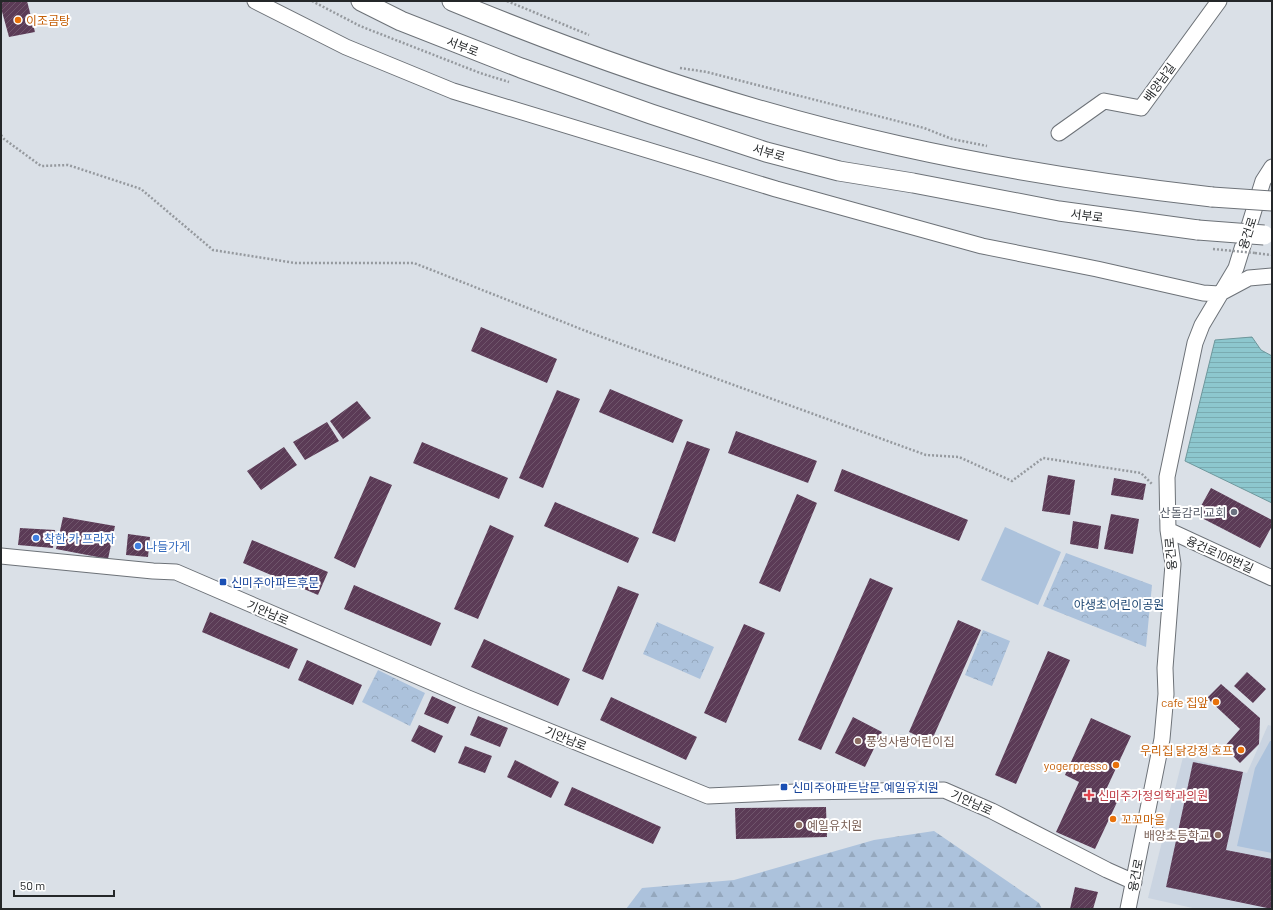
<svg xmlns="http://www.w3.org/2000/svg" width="1273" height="910" font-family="Barlow,'Noto Sans KR',sans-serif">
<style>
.built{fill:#cad4e1}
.grass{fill:#acc2dc}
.forest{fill:url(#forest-firs)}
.park{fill:url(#park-crowns)}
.water{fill:url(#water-rules);stroke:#6e979c}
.building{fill:url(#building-hatch)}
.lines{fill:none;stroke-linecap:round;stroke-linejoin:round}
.minor-casing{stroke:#6d7278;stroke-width:17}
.major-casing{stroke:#6d7278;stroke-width:21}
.path{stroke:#95999e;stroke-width:2.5;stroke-dasharray:2 2;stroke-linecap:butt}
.minor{stroke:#fff;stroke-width:15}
.major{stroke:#fff;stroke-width:19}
.major-bridge-casing{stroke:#6d7278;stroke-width:21;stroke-linecap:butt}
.path-bridge{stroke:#95999e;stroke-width:2.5;stroke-dasharray:2 2;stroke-linecap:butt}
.major-bridge{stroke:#fff;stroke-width:19}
.food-dot{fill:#e8710a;stroke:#fff;stroke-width:1.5}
.worship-dot{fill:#6b7280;stroke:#fff;stroke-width:1.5}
.shop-dot{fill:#3f7fe0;stroke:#fff;stroke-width:1.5}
.transit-dot{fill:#1a4fb4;stroke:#fff;stroke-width:1.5}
.education-dot{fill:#8d6e63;stroke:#fff;stroke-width:1.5}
.health-dot{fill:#e0444e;stroke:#fff;stroke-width:1.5}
.labels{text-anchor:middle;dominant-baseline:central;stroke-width:4;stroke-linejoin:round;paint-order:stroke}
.food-label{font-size:12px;fill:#c56008;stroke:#fff;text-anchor:end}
.street-label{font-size:12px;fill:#242729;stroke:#fff}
.worship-label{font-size:12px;fill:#5b616d;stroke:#fff;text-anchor:end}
.shop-label{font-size:12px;fill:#366cbe;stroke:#fff;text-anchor:start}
.transit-label{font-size:12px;fill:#164399;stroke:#fff;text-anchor:start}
.park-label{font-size:12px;fill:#1b4572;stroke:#fff}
.education-label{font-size:12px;fill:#785e54;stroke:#fff;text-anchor:start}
.health-label{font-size:12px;fill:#be3a42;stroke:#fff;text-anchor:start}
</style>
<defs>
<pattern id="forest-firs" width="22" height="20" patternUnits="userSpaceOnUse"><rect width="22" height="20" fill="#acc2dc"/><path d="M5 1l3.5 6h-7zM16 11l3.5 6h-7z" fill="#94a7bd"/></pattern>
<pattern id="park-crowns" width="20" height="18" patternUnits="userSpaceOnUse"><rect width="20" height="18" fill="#acc2dc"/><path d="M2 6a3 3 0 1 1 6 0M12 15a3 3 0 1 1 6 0" fill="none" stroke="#94a7bd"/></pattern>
<pattern id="water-rules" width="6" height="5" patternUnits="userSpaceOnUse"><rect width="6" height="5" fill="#8dc7ce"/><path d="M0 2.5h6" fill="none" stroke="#7aabb1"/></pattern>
<pattern id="building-hatch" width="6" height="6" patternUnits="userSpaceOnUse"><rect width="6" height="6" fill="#5b3b56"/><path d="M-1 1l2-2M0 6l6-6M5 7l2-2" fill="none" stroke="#6f556b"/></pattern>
</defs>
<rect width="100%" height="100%" fill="#dae0e7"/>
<path class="built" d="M1268,725L1272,726V909H1197L1148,898L1183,757L1247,773Z"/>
<path class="grass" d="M1005,527L1061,552L1038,605L981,580Z
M1270,741H1272V853L1237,846L1255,768Z"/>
<path class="forest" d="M934,831L1039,903L1042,909H626L642,888L734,880L874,840Z"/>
<path class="park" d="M1066,553L1152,585L1146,647L1043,606Z
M657,622L714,647L700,679L643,654Z
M983,630L1010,641L992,686L965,675Z
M378,670L425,693L410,726L362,702Z"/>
<path class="water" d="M1252,337L1261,350L1272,356V503L1185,461L1215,340Z"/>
<path class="building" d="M1,1H27L35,32L9,37L1,8Z
M481,327L557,359L547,383L471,351Z
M610,389L683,420L673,443L599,412Z
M557,390L580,399L543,488L519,478Z
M357,401L371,418L343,439L330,421Z
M327,422L339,441L305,460L293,442Z
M736,431L817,461L808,483L728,453Z
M687,441L710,449L675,542L652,533Z
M422,442L508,478L499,499L413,463Z
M284,447L297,465L261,490L247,471Z
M842,469L968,520L959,541L834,491Z
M1048,475L1075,480L1070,515L1042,511Z
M370,476L392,485L355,568L334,558Z
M1114,478L1146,484L1143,500L1111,495Z
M1211,488L1272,520V526L1260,548L1196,515Z
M797,494L817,503L780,592L759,583Z
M555,502L639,538L628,563L544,526Z
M1111,514L1139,519L1133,554L1104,549Z
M63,517L115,526L108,559L56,549Z
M1073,521L1101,526L1098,549L1070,544Z
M490,525L514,536L478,619L454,609Z
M20,528L55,530L53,548L18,545Z
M128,534L150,537L148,557L126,555Z
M252,540L328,572L318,595L243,563Z
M870,578L893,588L821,750L798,740Z
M354,585L441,623L431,646L344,609Z
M618,586L639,594L603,680L582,671Z
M210,612L298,649L289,669L202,632Z
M958,620L981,630L931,742L909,732Z
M744,624L765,633L726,723L704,713Z
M484,639L570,679L558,706L471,667Z
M1048,651L1070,660L1016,784L995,775Z
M307,660L362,685L353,705L298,680Z
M1247,672L1266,689L1253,703L1234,686Z
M1221,684L1260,718L1259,744L1240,763L1224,747L1240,729L1207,698Z
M432,696L456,707L448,724L424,714Z
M611,697L697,737L686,760L600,720Z
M478,716L508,728L500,747L470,735Z
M853,717L882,732L865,767L835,753Z
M1091,718L1131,736L1105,792L1119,798L1095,849L1056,832L1079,782L1065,775Z
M419,725L443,736L435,753L411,741Z
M465,746L492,756L485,773L458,763Z
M515,760L559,782L551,798L507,777Z
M1193,762L1243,772L1226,850L1272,859V909L1166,887Z
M572,787L661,827L653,844L564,805Z
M826,807L827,837L736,839L735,808Z
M1075,887L1098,892L1093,909H1070Z"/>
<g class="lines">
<g class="minor-casing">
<path id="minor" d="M255,1L346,47L453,91L776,189L982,246L1097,269L1203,293L1219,294L1249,278L1272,276
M1059,133L1104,101L1141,108L1219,1
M1168,530L1272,578
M1,556L153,571L176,572L468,698L708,796L796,792L944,790L992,811L1107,870L1134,882
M1128,909L1162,739L1166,694L1165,668L1173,564L1168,530L1167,477L1195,343L1202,325L1236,268L1263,181L1272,167"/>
</g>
<g class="major-casing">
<path id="major" d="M361,1L401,21L521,68L651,114L766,152L839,171L913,183L1059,211L1198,230
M452,1C597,61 746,112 900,146C1003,169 1107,185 1212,197"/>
</g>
<path class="path" d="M312,1L360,26L480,73L509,82
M507,1L589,35
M680,68L707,72L924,128L952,139L987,146
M1,135L4,139L41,166L68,165L141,189L213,250L295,263H414L591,333L926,455L959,457L1012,481L1043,458L1141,473L1153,485
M1255,253L1272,255"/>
<use href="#minor" class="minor"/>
<use href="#major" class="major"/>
<g class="major-bridge-casing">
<path id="major-bridge" d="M1212,197L1272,201
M1198,230L1264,235"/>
</g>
<path class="path-bridge" d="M1213,249L1255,253"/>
<use href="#major-bridge" class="major-bridge"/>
</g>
<g class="food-dot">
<circle cx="18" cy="20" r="4"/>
<circle cx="1216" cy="702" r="4"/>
<circle cx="1241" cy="750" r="4"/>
<circle cx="1116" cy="765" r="4"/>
<circle cx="1113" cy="819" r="4"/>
</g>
<circle class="worship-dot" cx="1234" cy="512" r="4"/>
<g class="shop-dot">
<circle cx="36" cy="538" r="4"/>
<circle cx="138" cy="546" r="4"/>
</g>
<g class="transit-dot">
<rect x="219" y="578" width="8" height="8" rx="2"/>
<rect x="780" y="783" width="8" height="8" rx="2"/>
</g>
<g class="education-dot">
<circle cx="858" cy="741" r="4"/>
<circle cx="799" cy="825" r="4"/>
<circle cx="1218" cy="835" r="4"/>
</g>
<path class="health-dot" d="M1087 789h4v4h4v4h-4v4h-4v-4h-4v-4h4z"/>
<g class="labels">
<g class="food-label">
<text x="26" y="20" text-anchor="start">이조곰탕</text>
<text x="1208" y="702">cafe 집앞</text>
<text x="1233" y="750">우리집 닭강정 호프</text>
<text x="1108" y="765">yogerpresso</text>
<text x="1121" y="819" text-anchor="start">꼬꼬마을</text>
</g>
<g class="street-label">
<text transform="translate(463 46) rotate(21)">서부로</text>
<text transform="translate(1159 82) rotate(-54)">배양남길</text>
<text transform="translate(769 152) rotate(16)">서부로</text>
<text transform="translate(1087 215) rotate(7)">서부로</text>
<text transform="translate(1247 233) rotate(-72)">융건로</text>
<text transform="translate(1170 554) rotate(-95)">융건로</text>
<text transform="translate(1220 554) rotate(24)">융건로106번길</text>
<text transform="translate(268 612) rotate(23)">기안남로</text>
<text transform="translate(566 738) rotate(22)">기안남로</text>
<text transform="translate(972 802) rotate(24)">기안남로</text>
<text transform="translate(1135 875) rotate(-79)">융건로</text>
</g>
<g class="worship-label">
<text x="1226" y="512">산돌감리교회</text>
</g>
<g class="shop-label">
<text x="44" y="538">착한 카 프라자</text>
<text x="146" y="546">나들가게</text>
</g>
<g class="transit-label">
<text x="231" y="582">신미주아파트후문</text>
<text x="792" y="787">신미주아파트남문.예일유치원</text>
</g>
<g class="park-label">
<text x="1119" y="604">야생초 어린이공원</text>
</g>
<g class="education-label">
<text x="866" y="741">풍성사랑어린이집</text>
<text x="807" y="825">예일유치원</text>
<text x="1210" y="835" text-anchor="end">배양초등학교</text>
</g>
<g class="health-label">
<text x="1098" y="795">신미주가정의학과의원</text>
</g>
</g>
<rect width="1273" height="910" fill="none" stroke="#242729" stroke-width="4"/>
<path d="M14 890v6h100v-6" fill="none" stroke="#242729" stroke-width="2"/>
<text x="20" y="890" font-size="12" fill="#242729" stroke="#ffffff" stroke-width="3" paint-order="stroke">50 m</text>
</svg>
